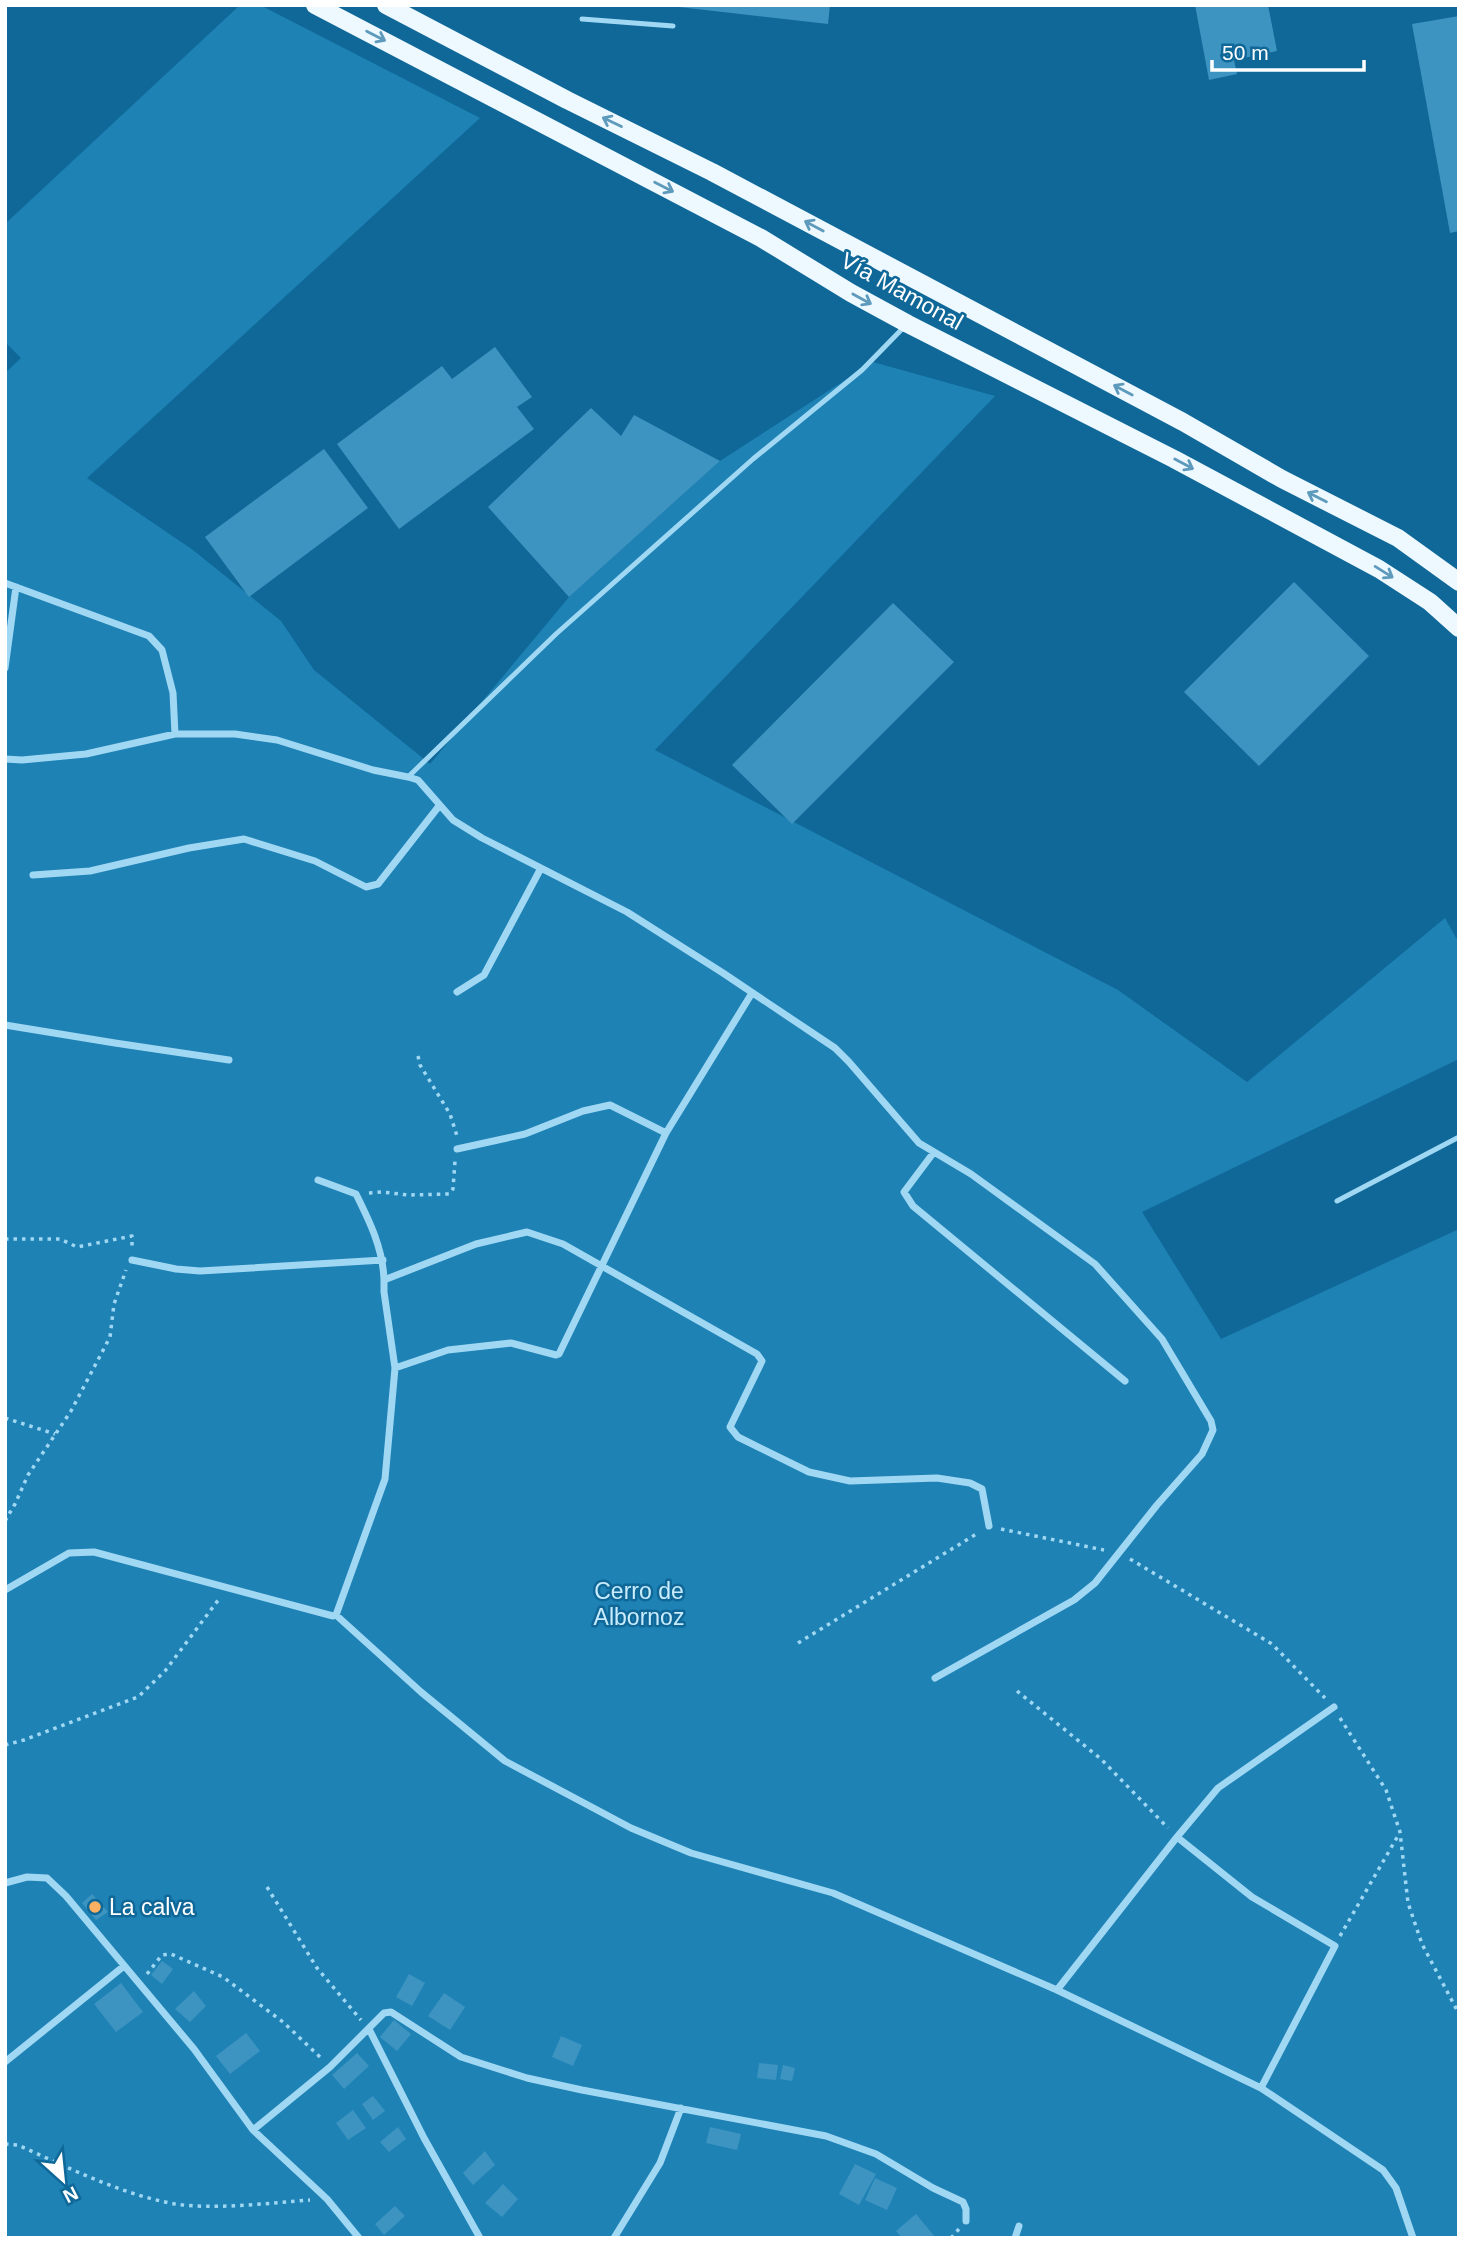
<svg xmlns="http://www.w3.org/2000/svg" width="1464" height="2243" font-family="Helvetica,sans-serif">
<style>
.green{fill:#1e82b5}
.building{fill:#3d94c1}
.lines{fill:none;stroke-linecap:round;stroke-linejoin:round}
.path{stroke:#a0d8f4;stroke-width:3.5;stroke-dasharray:3.5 5;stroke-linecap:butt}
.service{stroke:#a0d8f4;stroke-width:5}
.minor{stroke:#a0d8f4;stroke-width:7}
.primary{stroke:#edf8ff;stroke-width:18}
.oneway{stroke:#5d9abc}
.poi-dot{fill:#ffb163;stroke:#0f6898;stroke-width:2.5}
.labels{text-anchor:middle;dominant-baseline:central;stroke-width:5;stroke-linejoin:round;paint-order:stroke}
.street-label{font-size:23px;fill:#fff;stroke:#0f6898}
.park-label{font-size:23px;fill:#c8ecfe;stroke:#0f6898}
.poi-label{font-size:23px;fill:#fff;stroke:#0f6898;text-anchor:start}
</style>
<rect width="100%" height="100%" fill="#0f6898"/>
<path class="green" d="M240,5H260L480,118L87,478L193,550L281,621L314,670L430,764L569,597L720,461L873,362L995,396L655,750L1118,990L1247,1082L1445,918L1459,943V1059L1142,1212L1221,1339L1459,1229V2238H5V373L21,358L5,342V224Z"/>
<path class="building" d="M679,5H830L828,24L679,7Z
M1195,5H1268L1277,51L1234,60L1237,74L1209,80Z
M1459,16V231L1450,233L1412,24Z
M495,347L532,397L517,407L534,429L399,529L337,444L442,366L452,379Z
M591,408L621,436L634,415L720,461L569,597L488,507Z
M324,449L368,508L249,597L205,537Z
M1294,582L1369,656L1259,766L1184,692Z
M893,603L954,662L792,824L732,765Z
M92,1894L108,1912L96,1920L82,1903Z
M162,1961L173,1969L162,1984L151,1975Z
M409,1974L425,1983L412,2006L396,1997Z
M121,1983L143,2012L116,2032L94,2004Z
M194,1991L206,2006L190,2022L175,2009Z
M444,1993L465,2007L450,2030L428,2016Z
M394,2020L411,2034L397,2051L380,2037Z
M246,2033L260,2051L230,2074L216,2056Z
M561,2036L582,2045L573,2066L552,2057Z
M357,2053L369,2066L344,2089L332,2075Z
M759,2063L778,2065L776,2080L757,2078Z
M783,2065L795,2068L792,2081L780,2079Z
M373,2096L385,2111L373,2120L362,2104Z
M353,2110L366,2128L348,2140L336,2123Z
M398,2127L406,2139L389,2152L380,2142Z
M710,2127L741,2134L737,2150L706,2143Z
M485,2151L495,2165L473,2185L463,2173Z
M855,2164L876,2174L859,2205L839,2194Z
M875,2178L897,2188L887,2210L865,2200Z
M503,2184L518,2199L502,2217L485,2203Z
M395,2206L405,2216L384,2235L375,2224Z
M916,2214L936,2238H902L896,2231Z"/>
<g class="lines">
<path class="path" d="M418,1056L420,1065L450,1114L457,1136
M369,1193L382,1192L408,1195L449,1194L453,1189L455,1161
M5,1239H60L77,1247L132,1236V1246
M5,1418L55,1434
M5,1521L15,1504L28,1475L71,1411L110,1337L114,1304L126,1270
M1001,1529L1104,1550
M1130,1559L1272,1644L1325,1698
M798,1643L978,1533
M1017,1691L1101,1759L1168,1828
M1340,1718L1386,1790L1400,1832L1408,1903L1422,1944L1459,2014
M5,1745L24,1740L138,1697L165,1671L219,1599
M267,1887L317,1968L361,2020
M1340,1936L1399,1834
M147,1974L162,1955L171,1954L223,1977L283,2022L320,2057
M5,2144L18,2145C69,2168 120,2194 175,2204C215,2210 269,2203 310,2200
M951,2238L959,2229"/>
<path class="service" d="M582,19L673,26
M408,777L556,634L753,459L862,370L906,325
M1337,1201L1459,1137"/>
<path class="minor" d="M5,583L149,636L162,650L173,693L175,734
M5,668L16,587
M5,759L22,760L86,754L175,734H235L277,740L373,770L408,777L418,780L453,820L482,838L627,912L723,973L835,1048L849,1062L919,1143L971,1174L1095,1264L1162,1339L1211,1421L1213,1430L1202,1454L1157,1505L1095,1583L1074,1600L935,1678
M33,875L90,871L189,848L244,839L315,861L366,887L378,884L439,806
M457,992L484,975L541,868
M5,1025L115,1043L229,1060
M457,1149L525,1134L583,1111L610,1105L666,1133
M934,1152L904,1192L913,1206L1125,1381
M318,1180L356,1194C370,1222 383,1249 384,1280
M132,1260L176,1269L200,1271L383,1260
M395,1368L448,1350L511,1343L556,1355L559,1354L666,1133L752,993
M5,1590L69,1553L94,1552L333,1616L336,1615L385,1479L395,1368L384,1292V1280L476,1244L527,1232L563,1244L757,1354L762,1361L730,1427L738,1437L809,1472L850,1481L937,1478L970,1483L982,1489L989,1526
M336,1615L421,1692L505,1761L631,1828L691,1853L833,1893L1057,1990L1261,2088L1383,2170L1396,2188L1413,2238
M1177,1837L1252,1897L1335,1946L1261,2088
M5,1883L27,1877L47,1878L66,1896L194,2049L253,2130L327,2199L359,2238
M1057,1990L1177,1837L1218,1788L1334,1707
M369,2029L424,2138L480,2238
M5,2062L124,1966
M253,2130L330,2067L384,2013L391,2012L461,2057L527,2078L582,2090L826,2136L876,2154L933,2188L963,2202L966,2209V2221
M614,2238L660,2163L681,2108
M1015,2238L1019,2226"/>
<path class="primary" d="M315,5L761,238L851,293L908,324L1174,459L1379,569L1430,602L1459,628
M386,5L567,100L712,172L1183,422L1282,479L1398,538L1459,582"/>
</g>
<defs><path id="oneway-shaft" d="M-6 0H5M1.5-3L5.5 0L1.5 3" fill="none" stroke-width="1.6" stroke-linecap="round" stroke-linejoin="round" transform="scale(1.75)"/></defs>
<g class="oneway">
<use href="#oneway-shaft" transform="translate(376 36) rotate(27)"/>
<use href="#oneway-shaft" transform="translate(612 122) rotate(-154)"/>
<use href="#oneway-shaft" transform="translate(664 187) rotate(27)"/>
<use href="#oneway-shaft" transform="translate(814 226) rotate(-152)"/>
<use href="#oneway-shaft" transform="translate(862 299) rotate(29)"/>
<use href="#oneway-shaft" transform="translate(1123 390) rotate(-152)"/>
<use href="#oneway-shaft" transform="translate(1184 464) rotate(28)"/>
<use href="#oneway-shaft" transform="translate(1317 497) rotate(-153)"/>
<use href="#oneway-shaft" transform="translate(1384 572) rotate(32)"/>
</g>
<circle class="poi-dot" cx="95" cy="1907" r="7"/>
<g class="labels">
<g class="street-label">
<text transform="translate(902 291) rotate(29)">Vía Mamonal</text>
</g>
<g class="park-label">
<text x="639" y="1591">Cerro de<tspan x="639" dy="26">Albornoz</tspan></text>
</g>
<g class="poi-label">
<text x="109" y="1907">La calva</text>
</g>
</g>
<rect width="1464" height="2243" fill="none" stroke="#ffffff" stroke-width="14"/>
<g transform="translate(63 2180) rotate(153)" stroke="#0f6898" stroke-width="5" paint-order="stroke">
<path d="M0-5L12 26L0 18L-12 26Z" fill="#ffffff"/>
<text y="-10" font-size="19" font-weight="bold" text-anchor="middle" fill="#ffffff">N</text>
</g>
<path d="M1212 60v10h152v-10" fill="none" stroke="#ffffff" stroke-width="3.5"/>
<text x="1222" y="60" font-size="21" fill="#ffffff" stroke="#0f6898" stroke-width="5" paint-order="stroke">50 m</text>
</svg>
